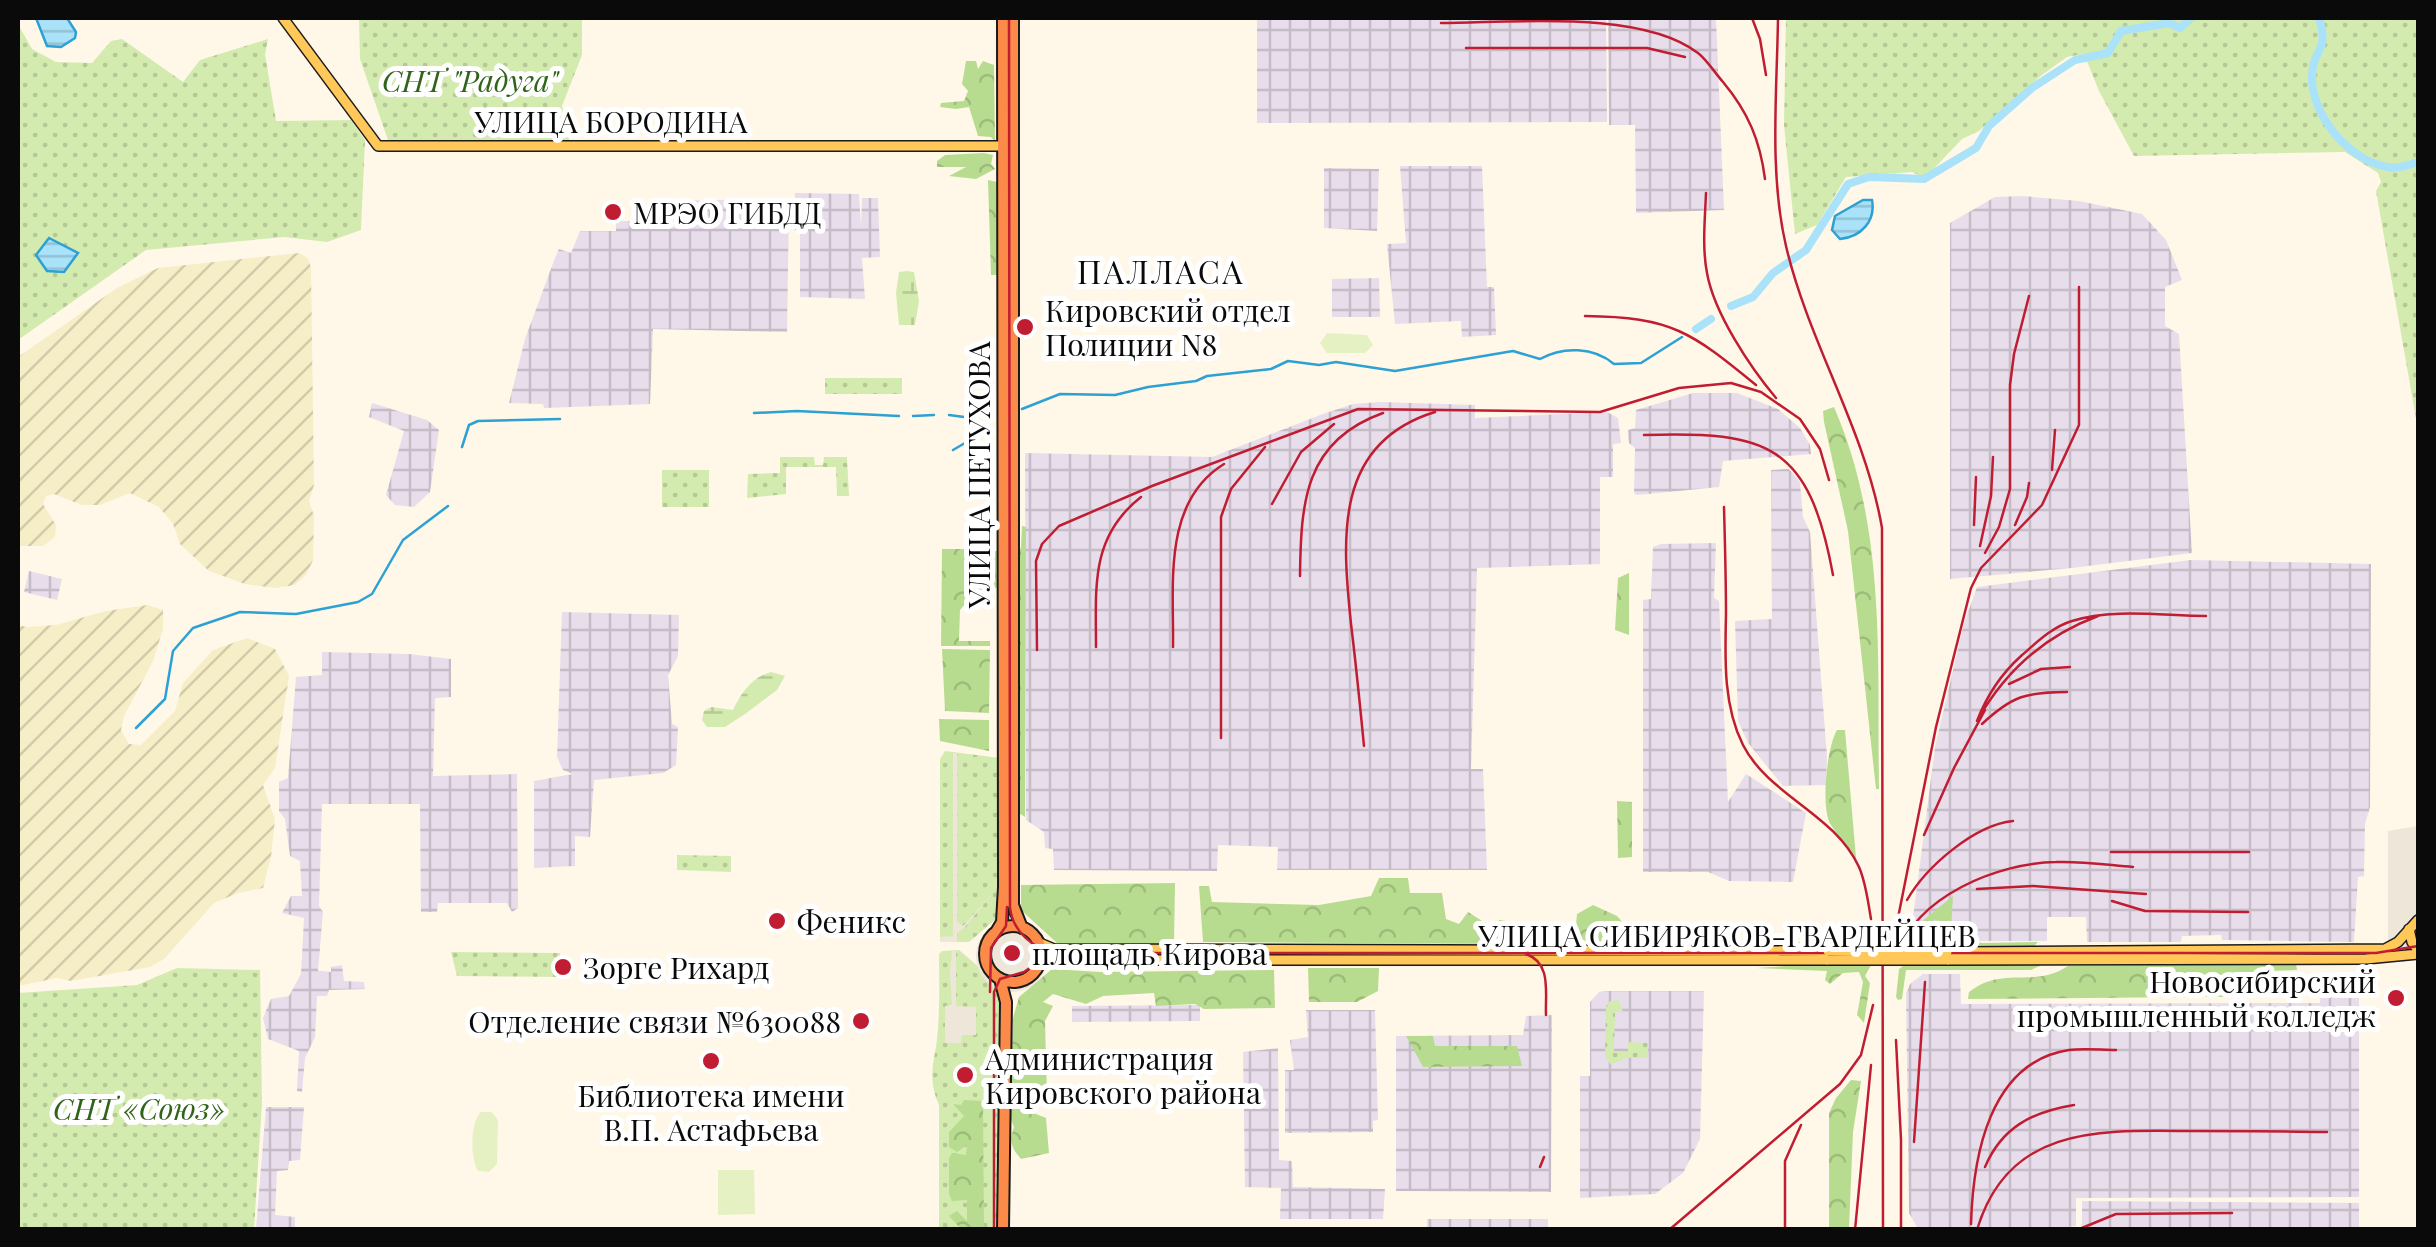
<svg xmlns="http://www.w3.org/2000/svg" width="2436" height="1247" font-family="'Playfair Display',serif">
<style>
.industrial{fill:url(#industrial-grid)}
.farmland{fill:url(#farmland-furrows)}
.green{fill:url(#green-dots)}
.forest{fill:url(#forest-crowns)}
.wetland{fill:url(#wetland-marsh)}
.pitch{fill:#e5f1c3}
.plaza{fill:#eee6d8}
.water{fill:url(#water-rules);stroke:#2da0d4;stroke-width:2.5}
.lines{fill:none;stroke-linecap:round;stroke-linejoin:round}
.stream{stroke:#2da0d4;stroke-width:2.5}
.river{stroke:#aae2f9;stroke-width:8}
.major-casing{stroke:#1b1b1b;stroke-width:12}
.highway-casing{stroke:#1b1b1b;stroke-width:14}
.major{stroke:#ffc858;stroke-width:9}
.highway{stroke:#fc8b49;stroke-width:10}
.tram{stroke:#c01d32;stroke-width:2.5}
.rail{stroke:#c01d32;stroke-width:2.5}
.major-bridge-casing{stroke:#1b1b1b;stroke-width:12;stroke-linecap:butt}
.major-bridge{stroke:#ffc858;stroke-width:9}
.poi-dot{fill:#c01d32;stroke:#fff;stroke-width:4}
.labels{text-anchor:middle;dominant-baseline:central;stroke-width:10;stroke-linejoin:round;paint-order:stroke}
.park-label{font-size:30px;font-style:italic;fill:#2f6419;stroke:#fff}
.street-label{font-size:30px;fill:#0a0a0a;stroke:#fff}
.poi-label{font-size:30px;fill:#0a0a0a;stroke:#fff;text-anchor:start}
.neighbourhood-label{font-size:32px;letter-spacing:2.5px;fill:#0a0a0a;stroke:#fff}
</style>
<defs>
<pattern id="industrial-grid" width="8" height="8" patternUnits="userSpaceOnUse" patternTransform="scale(2.5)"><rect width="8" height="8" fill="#e8ddeb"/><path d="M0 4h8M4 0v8" fill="none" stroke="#c6bcc8"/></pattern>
<pattern id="farmland-furrows" width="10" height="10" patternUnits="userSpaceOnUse" patternTransform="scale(2.5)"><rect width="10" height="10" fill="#f6eec7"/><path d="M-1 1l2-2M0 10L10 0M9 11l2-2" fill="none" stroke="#d2cbaa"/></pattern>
<pattern id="green-dots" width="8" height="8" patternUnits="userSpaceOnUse" patternTransform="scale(2.5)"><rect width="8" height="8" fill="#d4ebb0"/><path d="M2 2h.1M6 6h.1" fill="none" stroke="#b5c896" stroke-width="1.8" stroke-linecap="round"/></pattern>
<pattern id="forest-crowns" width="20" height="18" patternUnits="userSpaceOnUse" patternTransform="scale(2.5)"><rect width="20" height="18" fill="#b8dc8f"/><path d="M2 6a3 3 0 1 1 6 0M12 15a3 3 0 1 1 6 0" fill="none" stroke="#9dbb7a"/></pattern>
<pattern id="wetland-marsh" width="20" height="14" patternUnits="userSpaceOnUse" patternTransform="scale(2.5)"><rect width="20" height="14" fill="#d4ebb0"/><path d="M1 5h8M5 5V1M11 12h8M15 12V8" fill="none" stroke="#b5c896"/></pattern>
<pattern id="water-rules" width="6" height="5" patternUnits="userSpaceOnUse" patternTransform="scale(2.5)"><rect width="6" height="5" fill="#aae2f9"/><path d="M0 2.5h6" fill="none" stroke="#91c1d4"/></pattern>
</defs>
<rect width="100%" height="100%" fill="#fff8e8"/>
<path class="industrial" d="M1257,18H1606L1607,122L1257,123Z
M1608,18H1716L1724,210L1636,213L1635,125H1609Z
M1400,166H1482L1487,287H1494L1496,335L1462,337L1461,321L1395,324L1387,244L1406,243Z
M1324,168L1379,169L1377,231L1324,228Z
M795,193L859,194L861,227L862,198H878L880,257L862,258L865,299L800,297V231L795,230Z
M2022,196L2079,201L2142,214L2166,240L2182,280L2165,287V326L2179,334L2192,553L2072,568L1950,579V223L1995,197Z
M789,199L787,332L653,329L650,404L544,408L543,404L509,403L525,339L555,258L559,249L571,253L580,231H616V221H650V201Z
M1379,278L1380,317H1332V279Z
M1693,393H1737L1778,409L1800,428L1810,445L1811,454L1723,461L1719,487L1637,495L1634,493L1635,448L1629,443L1628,436V430L1635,428L1636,410Z
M1380,402L1475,405V418L1607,412L1618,418L1621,443L1613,444V477H1600V564L1477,568L1471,769H1483L1487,870H1277L1278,847L1218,845L1217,871L1054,870L1053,849L1045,848L1044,832L1026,820L1025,453L1212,457L1323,414L1353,404Z
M372,403L427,420L439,430L430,492L414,507L395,505L386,495L404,431L369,417Z
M1789,469L1800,482L1803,517L1810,532L1827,757L1826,785L1783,786L1748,743L1738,721L1735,621L1772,619L1771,470Z
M1716,543L1714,598L1719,601L1728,802L1746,774L1806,813L1793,882L1729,881L1708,872H1643V600L1651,599L1653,547L1661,544Z
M2191,560L2371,564L2370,807L2365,824L2364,876L2358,877L2354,942L2222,940L2221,935L2182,936L2181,942H2087L2086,917H2047V941H1910L1935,747L1964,623L1977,587Z
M29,571L62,579L57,600L24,592Z
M562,612L679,615L678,656L668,675L672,724L678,727L676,765L663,773L594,780L590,837L575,836V866L534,868V781L573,774L563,770L557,757Z
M322,652L409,654L451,659V697L435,698L433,776L517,774L518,908L512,912L507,903H438L437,912H421L420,804H322L319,906L323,912L318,971L331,972V967L342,965L344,981L364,982L365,989L329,990L327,996H317L315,1037L305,1058L302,1092L297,1091L299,1051L268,1039L263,1018L271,999L289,996L301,974L304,918L282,913L291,896H302L300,861L290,856L285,819L279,811V782L288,778L296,677L322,675Z
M1923,974H1960L1961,1004L2320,1003L2321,985H2332V976H2359V1197L2076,1198V1226L2044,1230L1918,1229L1909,1213L1906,994L1910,984Z
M1605,991H1704L1700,1139L1683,1173L1655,1194L1580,1198V1076H1590V1002L1599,992Z
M1200,1005V1021L1072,1022V1006Z
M1306,1010H1375L1378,1120L1373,1121V1132L1285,1133V1070H1294L1290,1040L1308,1037Z
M1552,1015L1551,1192L1396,1191V1036L1523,1035L1526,1016Z
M1278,1048L1279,1160L1292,1161L1293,1187L1385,1189L1383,1219H1280L1281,1188L1245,1187L1243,1052Z
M266,1107H304L300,1160L289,1161L288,1170L277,1171L275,1215L295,1217V1229H256Z
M2082,1201L2359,1203V1229H2082Z
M1427,1219H1548V1229H1427Z"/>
<path class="farmland" d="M299,253L308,258L311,268L314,485L309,501L314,516L313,560L306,575L295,585L275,588L245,584L209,571L180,544L173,524L159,507L130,493L100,505H82L54,494L46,496L43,504L56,525L55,537L43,546H18V357L117,288L158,268Z
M148,605L163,610V629L153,661L124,716L121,730L129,744L141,745L175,711L183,683L213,650L247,638L275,649L289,676L275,768L263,785L275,819L271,857L263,888L238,893L214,903L164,959L150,967L71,981L57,978L18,986V625L27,627L56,625L106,611Z"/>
<path class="green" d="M359,18H582V55L562,106L570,143H389L360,59Z
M1786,18H2418V430L2376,191L2381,182L2378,173L2345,152L2134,156L2099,91L2084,54L2067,57L2042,75L1979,131L1962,139L1925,178L1912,172L1846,177L1817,225L1795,234L1784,125Z
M18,24L32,49L56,62L92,63L111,41L122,39L183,82L200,60L268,39L265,54L276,121L351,120L365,140L361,230L327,242L284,237L146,250L18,340Z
M825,378H902V394H825Z
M780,457H814L815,465H823L824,457H847L849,496H837L836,467H786V494L747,498L748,474L780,473Z
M662,470H709V507H662Z
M945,751L1000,758L996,919L969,942H940V759Z
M677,855L731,856V872L677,870Z
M959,950L993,979L1001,994V1229H939V1105C925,1073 937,1058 938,1027C940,1003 939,978 939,954L942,951Z
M451,952L560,953L561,977L457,976Z
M177,968L260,970L262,1103L254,1229H18V993L137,985Z
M1619,1000L1623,1012H1615L1614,1051L1628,1052V1042L1648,1043V1058H1626L1611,1065L1605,1056L1606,1006L1610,1001Z"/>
<path class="forest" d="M966,61H976L978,69L983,61L994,65L995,142L991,137L978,136L969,107L956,109L940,107L941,103L964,101L968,91L962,84Z
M984,153L993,155L991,164L995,169L976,179L949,176L966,167H937V161L945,155Z
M988,180L997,182L998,195V275H991Z
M1834,407C1887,529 1877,660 1879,789H1876L1848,531L1824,422L1823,411Z
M1022,526L1026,527L1025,817L1017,812L1016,551L1021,548Z
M942,549H989L990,575L991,551H1000V585L971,605L966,603L960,610L959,641H990V646H941Z
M1629,573V635L1615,630L1618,578Z
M942,649L990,650L989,713L945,711Z
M939,719L989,720V751L940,741Z
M1837,730H1845L1856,858C1849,846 1838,837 1831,825C1820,809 1827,746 1837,730Z
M1617,801L1632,802V857L1618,858Z
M1379,878H1408L1410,893H1442L1446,919L1459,924L1468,912L1493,928L1499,920L1513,922L1518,937L1505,944L1203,942L1199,886H1209L1212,902L1319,905L1371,896Z
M1175,883L1174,944L1057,943L1021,910V885Z
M1953,896L1951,930L1940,921L1933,920L1940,934L1982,943L2038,942L2034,946L1905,945L1915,927Z
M1593,905L1617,916L1626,926L1624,943L1594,944L1575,937L1577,914Z
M1824,937H1866L1868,947L1733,948L1740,942H1821Z
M2044,964L2031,970H1906L1902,999L1898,1000L1896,997L1899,969L1903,966Z
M2296,964L2297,970L2271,971L2259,990L2237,991L2236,997H2206L2202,990L2194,988L2191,991L2194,997L1968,999L1969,992C2004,965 2033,989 2068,966Z
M1802,965H1871L1865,976L1870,983L1864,1023L1857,1015L1863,982L1859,972L1843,973L1830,984L1825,980L1827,971L1756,968Z
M1308,968H1379L1378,991L1357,1002H1309Z
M1052,969L1100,972L1274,970L1275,1008L1204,1009L1195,1004L1156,1006L1154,993L1103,996L1086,1004L1053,994L1043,1002L1053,1006L1045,1021L1047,1095L1031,1112L1046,1118L1049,1153L1021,1159C1011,1148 1009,1141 1014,1127L1010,1117L1013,1018L1019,997Z
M1406,1036H1433L1435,1046H1517L1522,1066L1423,1067Z
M1851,1080L1861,1081L1853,1132L1849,1229H1829V1113L1836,1098Z
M964,1100L983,1101L984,1229H961L949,1216L957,1211L967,1221V1200L952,1201L949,1194V1158L952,1153L966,1155L967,1145L957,1152L949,1147V1132L964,1116L953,1104L961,1105Z"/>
<path class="wetland" d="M907,271L914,272L919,301L915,325H899L896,293L899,272Z
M771,672L785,676L777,690L745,714L725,727H707L702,720L704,711L711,707L733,710C741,693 752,677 771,672Z"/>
<path class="pitch" d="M1327,333L1367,335L1373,345L1365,353H1327L1320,343Z
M481,1112H492L498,1120L497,1164L489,1172L478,1171C470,1157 470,1123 481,1112Z
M718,1170H754L755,1214L718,1215Z"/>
<path class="plaza" d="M953,753H957V922L963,926L994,892L965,927L957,933V942H940V937L953,936Z
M2418,826V960L2388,959V831Z
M976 956a36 36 0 1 1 72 0a36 36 0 1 1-72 0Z
M952,951H956V1006L976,1007V1035H962L961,1043H945V1006L952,1005L950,972Z"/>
<path class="water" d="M36,18H67L76,32L75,38L61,47L47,46Z
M1863,200H1872C1876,221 1861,237 1840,239L1832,230L1835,216Z
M49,238L78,253L64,272L47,271L36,255Z"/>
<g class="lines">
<path class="stream" d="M1022,409L1060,394L1115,395L1148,387L1196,381L1207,376L1271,369L1288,361L1319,365L1336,362L1395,371L1513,351L1540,359C1563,346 1594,347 1614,364L1641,363L1682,337
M754,413L797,411L899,416
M949,415L972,418L982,433L953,450
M913,416L934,415
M462,447L469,425L478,421L560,419
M136,728L165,699L173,651L193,628L240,612L296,614L358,602L372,594L403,540L448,506"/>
<path class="river" d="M2319,18C2330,53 2312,48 2312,77C2311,115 2350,162 2388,167C2398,169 2409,165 2418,162
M1731,306L1753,297L1773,273L1806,250L1848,184L1869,177L1924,179L1976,148L1989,126L2032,88L2075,60L2108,53L2121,31L2169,23L2180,28L2191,18
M1696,329L1711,319"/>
<g class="major-casing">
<path id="major" d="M283,18L378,146H1003
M2409,929L2412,942L2418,950
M1037,942L1054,949L1828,951
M1947,952L2385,949L2398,942L2418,920
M1947,960L2366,959L2418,954
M1037,966L1054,960H1828"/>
</g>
<g class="highway-casing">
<path id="highway" d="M1013,18V905L1022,928
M985 954a28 28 0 1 1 56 0a28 28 0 1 1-56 0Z
M996,932L1002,922L1004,887L1003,18
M1000,979L1006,1002L1003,1230"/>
</g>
<use href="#major" class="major"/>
<use href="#highway" class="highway"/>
<path class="tram" d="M1009,18L1010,907C1012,931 1034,950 1057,953H2376L2418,946
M1526,954C1552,963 1545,993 1546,1015
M990,992L991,948L1006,926L1007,907
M1540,1167L1544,1157
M994,1230V992L1000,979L1024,972L1045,957L1059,955"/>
<path class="rail" d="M1752,18L1760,39L1766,75
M1778,18C1777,92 1769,173 1786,246C1809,344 1865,429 1882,528L1883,1230
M1441,23C1511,23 1641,9 1698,53C1707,60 1715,73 1723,82C1748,112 1760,140 1765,179
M1466,48H1647L1685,57
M1706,193C1705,219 1702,247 1707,273C1714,313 1750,367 1776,398
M1585,316C1672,317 1691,332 1756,385
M1644,435C1768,431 1809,444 1833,575
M2052,470L2055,430
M1272,504L1301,452L1334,424
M1724,507C1725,543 1726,579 1726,615C1725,658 1723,705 1743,745C1769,796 1834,813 1859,867C1866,883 1868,902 1871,919
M1974,525L1976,477
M2015,525L2027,497L2029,483
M1980,546L1991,496L1993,457
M1985,553L1999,527L2010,489V385L2014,354L2029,296
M1300,576C1301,503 1304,441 1383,413
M2098,616C2044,636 2005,671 1977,721C1987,695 2000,675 2021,656C2036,643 2052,627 2072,621C2113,608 2164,616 2206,616
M1096,647C1096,587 1090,537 1141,497
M1173,647C1174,585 1162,502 1224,464
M1037,650L1036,561L1042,544L1059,526L1152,486L1358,409L1600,412L1679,388L1731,383L1761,392L1800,419L1820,449L1829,480
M2009,684L2041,669L2070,667
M1982,724C2012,696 2026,692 2067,692
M1221,738V517L1231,489L1265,447
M1364,746C1360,705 1356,664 1351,624C1342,537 1334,443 1435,412
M1924,835L1954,768L1985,710
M2111,852H2249
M1977,889L2033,886L2146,894
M1907,900C1926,867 1974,825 2013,821
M2112,901L2145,911L2248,912
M1894,938L1936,727L1971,588L1981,568L2042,505L2079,425V287
M1898,955C1916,896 1998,863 2056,862C2081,861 2108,865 2133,867
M1896,1040L1901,1140V1230
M1914,1142L1925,982
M1985,1167C2002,1127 2032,1112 2074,1105
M1971,1224C1973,1157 1989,1062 2069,1050C2084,1048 2101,1050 2116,1050
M1669,1230L1840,1084L1861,1055L1873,1005
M1785,1230V1161L1801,1125
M1855,1230L1871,1065
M1977,1230C2008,1126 2099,1130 2187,1131C2234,1131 2280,1131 2327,1132
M2077,1230L2116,1214L2232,1213
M2213,1230L2236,1229"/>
<g class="major-bridge-casing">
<path id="major-bridge" d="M1828,951L1947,952
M1828,960H1947"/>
</g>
<use href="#major-bridge" class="major-bridge"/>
</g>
<g class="poi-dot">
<circle cx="613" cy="212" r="10"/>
<circle cx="1025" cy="327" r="10"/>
<circle cx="777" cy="921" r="10"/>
<circle cx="1012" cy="953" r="10"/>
<circle cx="563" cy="967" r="10"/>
<circle cx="2396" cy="998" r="10"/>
<circle cx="861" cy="1021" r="10"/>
<circle cx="711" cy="1061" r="10"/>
<circle cx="965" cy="1075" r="10"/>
</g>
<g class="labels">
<g class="park-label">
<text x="470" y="80">СНТ "Радуга"</text>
<text x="139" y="1108">СНТ «Союз»</text>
</g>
<g class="street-label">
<text x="611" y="121">УЛИЦА БОРОДИНА</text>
<text transform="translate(978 475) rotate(-90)">УЛИЦА ПЕТУХОВА</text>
<text x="1727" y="935">УЛИЦА СИБИРЯКОВ-ГВАРДЕЙЦЕВ</text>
</g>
<g class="poi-label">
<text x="633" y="212">МРЭО ГИБДД</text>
<text x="1045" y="310">Кировский отдел<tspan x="1045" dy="34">Полиции N8</tspan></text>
<text x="797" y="921">Феникс</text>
<text x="1032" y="953">площадь Кирова</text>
<text x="583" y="967">Зорге Рихард</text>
<text x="2376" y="981" text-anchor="end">Новосибирский<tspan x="2376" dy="34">промышленный колледж</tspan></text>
<text x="841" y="1021" text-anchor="end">Отделение связи №630088</text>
<text x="985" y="1058">Администрация<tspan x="985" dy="34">Кировского района</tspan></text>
<text x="711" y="1095" text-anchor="middle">Библиотека имени<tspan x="711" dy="34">В.П. Астафьева</tspan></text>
</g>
<g class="neighbourhood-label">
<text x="1161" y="270">ПАЛЛАСА</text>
</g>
</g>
<rect width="2436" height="1247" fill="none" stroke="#0a0a0a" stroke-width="40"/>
</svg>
